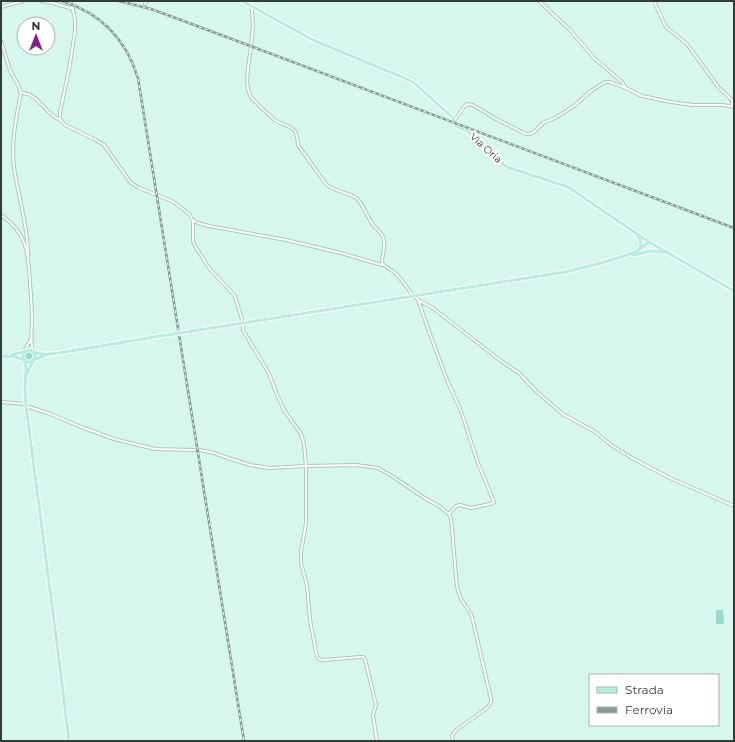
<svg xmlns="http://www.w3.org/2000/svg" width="735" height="742" font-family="Montserrat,sans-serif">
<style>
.grass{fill:#97dbcb}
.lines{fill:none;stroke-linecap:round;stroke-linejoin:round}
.minor-casing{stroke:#a9c8c0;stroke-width:4}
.major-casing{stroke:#fff;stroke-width:5}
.minor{stroke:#fff;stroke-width:2}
.major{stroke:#b7ece1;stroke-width:3}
.rail-casing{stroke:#869b96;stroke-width:2.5}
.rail{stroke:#fff;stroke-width:1;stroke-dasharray:3;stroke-linecap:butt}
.major-bridge-casing{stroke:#fff;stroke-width:5;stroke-linecap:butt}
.major-bridge{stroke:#b7ece1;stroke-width:3}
.labels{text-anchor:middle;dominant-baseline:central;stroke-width:4;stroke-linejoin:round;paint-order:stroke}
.street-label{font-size:10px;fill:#313d3a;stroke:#fff}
</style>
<rect width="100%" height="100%" fill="#d7f6ee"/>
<path class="grass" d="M24.5 356a4.5 4.5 0 1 1 9 0a4.5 4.5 0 1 1-9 0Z
M716,610H723L724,624H716Z"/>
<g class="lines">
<g class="minor-casing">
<path id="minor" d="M41,1L53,3L73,9
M71,1L75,20V31L69,70L60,112V119L65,125L96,140L104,145L131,183L139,188L172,201L183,209L190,215L193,222V241L195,246L209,268L235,296L243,323V330L268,372L272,381L277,395L284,410L301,434L304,444L306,466V523L301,552V563L307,585L310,620L317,657L319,659L323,660L360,657H363L365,659L376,705L373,715L377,741
M539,1L570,30L594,58L622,82L625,87
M654,1L666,27L687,44L719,88L732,100V106
M145,4L147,1
M251,6C254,19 253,33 251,46C250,60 243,84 251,97C254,101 272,118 276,121C290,128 297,125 298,145L326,184C334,191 345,192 355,197C364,203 366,217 374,226C378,230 384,235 384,241C385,248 382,256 382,263C386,268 393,270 397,275C403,281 408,289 413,296
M1,7L23,1
M1,41L10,70L19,87L21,93C16,118 11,142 14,167C18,196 28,225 28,255
M21,93C37,92 44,113 60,120
M454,120C460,116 461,107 468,104L473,105L496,119L526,134H530L534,132L543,123L555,118L574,106L591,91L605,82H610L626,88L642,96L671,102L693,105H723L734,107
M1,215C28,234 28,253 30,283C31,295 32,308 32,320C32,330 30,341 33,351
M193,220L198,223L209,226L286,240L341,253L382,265
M415,296L418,300L430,334L447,380L461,411L478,463L494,502L490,504L471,508L460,505L456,506L449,514
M418,300L433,308L501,361L519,373L537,392L564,415L594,431L611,445L632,458L670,478L734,506
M25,350L31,339
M1,402L26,404
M26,406L48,413L84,428L114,439L155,449L195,450
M200,450L214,453L228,458L250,465L269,468L306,466L356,465L378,468L392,476L426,499L439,506L449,514L451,519L452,528L456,577L457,587L461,599L471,614L473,621L491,699V703L487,708L455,731L452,736L453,741"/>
</g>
<g class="major-casing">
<path id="major" d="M242,1L313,40L356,58L400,76L413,82L451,116L453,118L456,126L467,131L472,135L494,156L507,167L568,187L649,242L734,291
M638,236C641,240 642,245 639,249
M633,255L651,251L665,252
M186,332L565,272L594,265L624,256L636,252L649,242
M23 356a6 6 0 1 1 12 0a6 6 0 1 1-12 0Z
M33,352C45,357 63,352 76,350C108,345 140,339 173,334
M11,355L23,352
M1,356L14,357L23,359
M24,360L26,367L25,389L26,406L59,659L69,741
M33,360L46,355
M27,374L33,361"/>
</g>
<use href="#minor" class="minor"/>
<use href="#major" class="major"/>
<g class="rail-casing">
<path id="rail" d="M62,1C101,13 126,39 138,78L244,741
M119,1L151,9L181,20L734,228"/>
</g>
<use href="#rail" class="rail"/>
<g class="major-bridge-casing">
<path id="major-bridge" d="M173,334L186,332"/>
</g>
<use href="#major-bridge" class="major-bridge"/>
</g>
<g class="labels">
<g class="street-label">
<text transform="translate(486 148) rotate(42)">Via Oria</text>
</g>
</g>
<rect width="735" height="742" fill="none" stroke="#313d3a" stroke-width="4"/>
<rect x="589" y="674" width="130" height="52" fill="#ffffff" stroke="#adb1b0"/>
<rect x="597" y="687" width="20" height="6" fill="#b7ece1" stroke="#adb1b0"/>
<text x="625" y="694" font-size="12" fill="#313d3a">Strada</text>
<rect x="597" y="707" width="20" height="6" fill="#869b96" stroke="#adb1b0"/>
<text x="625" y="714" font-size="12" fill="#313d3a">Ferrovia</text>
<g transform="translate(36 36)"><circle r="19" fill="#ffffff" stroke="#adb1b0"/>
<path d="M0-3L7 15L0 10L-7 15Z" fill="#881f86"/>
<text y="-6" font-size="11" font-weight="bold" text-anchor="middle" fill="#313d3a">N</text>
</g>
</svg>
